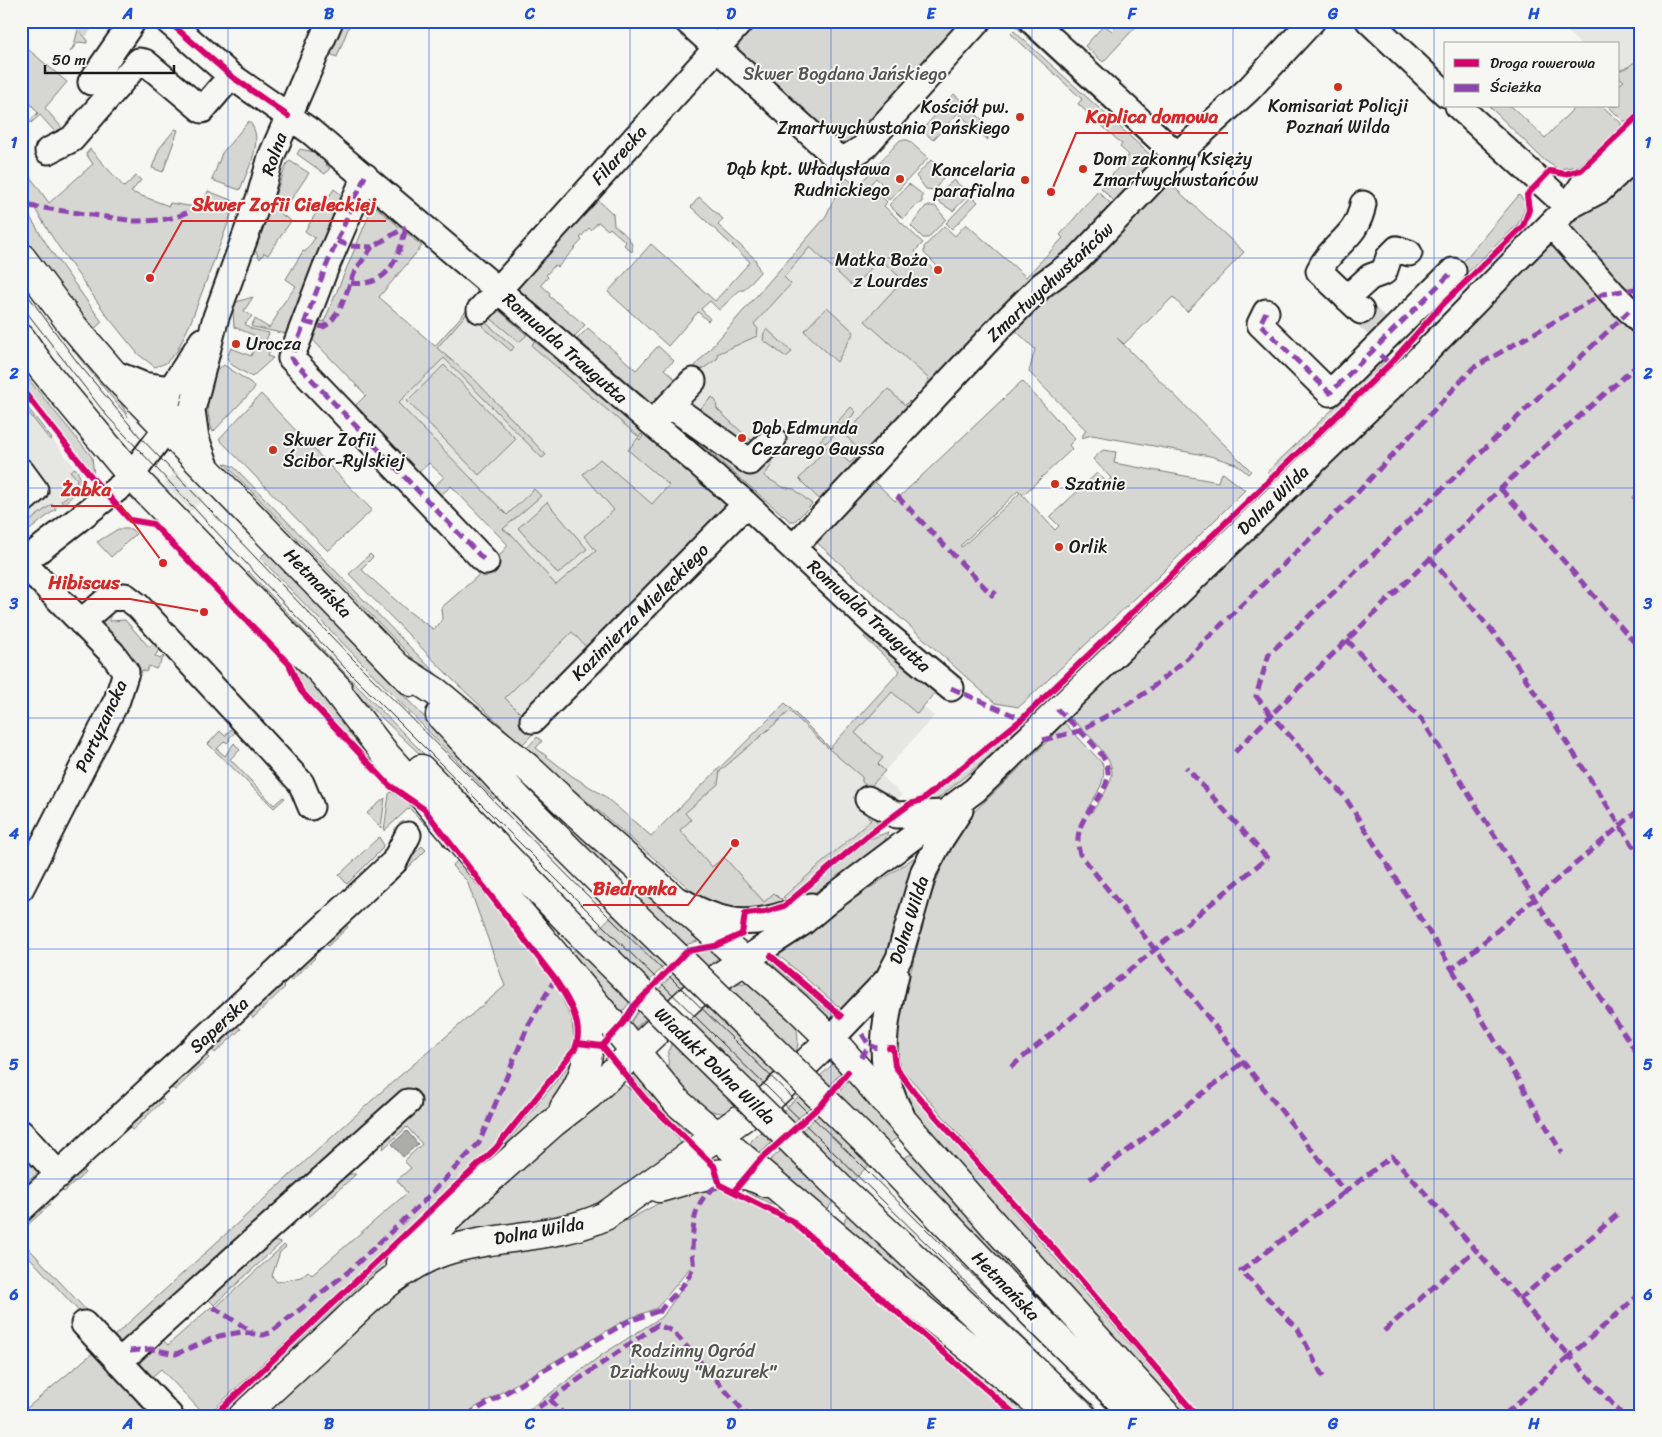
<svg xmlns="http://www.w3.org/2000/svg" width="1662" height="1437" font-family="Sriracha,sans-serif">
<style>
.built{fill:#e6e6e2}
.green{fill:#d6d6d2;stroke:#797977;fill-rule:evenodd}
.water{fill:#acaca9;stroke:#727271}
.lines{fill:none;stroke-linecap:round;stroke-linejoin:round}
.minor-tunnel{stroke:#d5d5d2;stroke-width:25;stroke-dasharray:25 12;stroke-linecap:butt}
.minor-casing{stroke:#1c1c1c;stroke-width:29}
.major-casing{stroke:#1c1c1c;stroke-width:31}
.minor{stroke:#f6f6f2;stroke-width:25}
.major{stroke:#f6f6f2;stroke-width:28}
.tram{stroke:#1c1c1c;stroke-width:1}
.major-bridge-casing{stroke:#1c1c1c;stroke-width:31;stroke-linecap:butt}
.major-bridge{stroke:#f6f6f2;stroke-width:28}
.quiet{stroke:#8e44ad;stroke-width:5;stroke-dasharray:10 5;stroke-linecap:butt}
.cycleway-casing{stroke:#f6f6f2;stroke-width:9}
.cycleway{stroke:#d6006c;stroke-width:6}
.grid{fill:none;stroke:#1d4ed8;stroke-width:1;stroke-opacity:0.55}
.poi-dot{fill:#c8321e;stroke:#f6f6f2;stroke-width:2}
.labels{text-anchor:middle;dominant-baseline:central;stroke-width:4;stroke-linejoin:round;paint-order:stroke}
.park-label{font-size:18px;fill:#545453;stroke:#f6f6f2}
.poi-label{font-size:18px;fill:#1c1c1c;stroke:#f6f6f2;text-anchor:start}
.street-label{font-size:18px;fill:#1c1c1c;stroke:#f6f6f2}
.leader{fill:none;stroke:#d62828;stroke-width:2}
.callout-dot{fill:#d62828;stroke:#f6f6f2;stroke-width:2}
.callout-label{font-size:19px;text-anchor:middle;font-weight:bold;fill:#d62828;stroke:#f6f6f2;stroke-width:4;stroke-linejoin:round;paint-order:stroke}
.neatline{fill:none;stroke:#1d4ed8;stroke-width:2}
.grid-label{font-size:16px;text-anchor:middle;font-weight:bold;fill:#1d4ed8}
</style>
<rect width="100%" height="100%" fill="#f6f6f2"/>
<filter id="ink" filterUnits="userSpaceOnUse"><feTurbulence type="fractalNoise" baseFrequency=".02" numOctaves="2"/><feDisplacementMap in="SourceGraphic" scale="10" xChannelSelector="R" yChannelSelector="G"/><feConvolveMatrix kernelMatrix="1 2 1 2 8 2 1 2 1" color-interpolation-filters="sRGB"/></filter>
<g filter="url(#ink)">
<path class="built" d="M1557,21H1641V83L1630,92L1618,81V44H1580Z
M825,218L981,325L795,521H790L657,408Z
M378,297L435,346L473,303L496,308L628,420L715,508L587,626L328,356Z
M21,399L79,473L81,479L80,486L73,496L21,536Z
M176,471L203,499L191,511L164,484Z
M572,632L591,652L525,718L505,698Z
M893,680L934,716L881,775L902,795L765,910L650,837L785,703L830,748Z"/>
<path class="green" d="M340,21H351L337,57L332,55L329,50Z
M752,21H966L857,141L848,144L839,141L739,50L736,40Z
M1010,21H1016L1160,155L1158,157Z
M1121,21H1141L1103,62L1085,46L1104,25L1112,31Z
M78,30L87,39V43L78,42L70,52L74,45Z
M1014,31L1156,160L1116,203L1101,188L1129,155L1120,147L1122,144L1078,104L1082,99L1011,34Z
M23,45L67,82L45,108L69,136L57,134L40,115L31,123L29,121L38,113L27,99L21,104V48Z
M1641,57V107L1627,121H1623L1608,106H1618V86L1624,81L1618,76V71L1628,67Z
M954,94L989,126L987,133L988,140L958,113L933,140L922,130Z
M1489,106H1511L1545,138L1576,106H1602L1621,123V127L1579,166L1558,169L1544,160Z
M249,121C266,140 247,170 240,190L212,180L222,153Z
M175,129L178,130L163,172L152,168L159,149Z
M900,140H908L928,158L889,200L882,194L887,189L876,178L865,190L876,201L880,195L887,202L884,206L923,243L915,251L936,272L940,269L924,253V247L944,226L955,236L966,224L1026,277L1063,238L1060,235L1098,191L1113,206L931,391L925,385L929,379L865,321L903,280L880,259L853,287L810,247L784,277L791,284L754,324L758,329L757,336L717,354L718,358L690,378L657,408L577,339L588,328L636,370L658,346L674,361L664,369L675,379L682,371L687,375L825,218L839,188L847,178L857,187Z
M90,149L124,187L136,176L141,180L131,192L169,206L170,203L195,207L203,205L208,191L236,202L190,324L177,351L166,363L155,367L138,354L108,317L56,243L21,186V164L49,203L93,164L86,154Z
M300,149L314,152L328,163L326,165L330,168L325,174L297,154Z
M1641,157V1416H1202L897,1063L898,1021L929,901L947,853L973,813L1056,733L1051,728L1061,719L1102,763C1108,780 1096,795 1087,809L1092,812C1099,801 1110,788 1112,774C1114,755 1079,727 1066,713Z
M931,160L946,173L935,190L926,189L916,176Z
M290,161L309,173L281,214L291,221L268,255L264,253L260,259L255,250L287,163Z
M954,180L969,194L953,211L939,202L938,193Z
M909,184L922,194V202L914,207L903,219L889,205Z
M1166,184L1175,188L1244,252L1187,312L1173,297L1124,344L1117,338L1251,471L1248,474L1236,464L1210,456L1092,435L1081,438L1086,430L1029,372L1035,349L1012,327Z
M334,189L343,196L336,212L333,210L331,213L334,216L315,259L312,261L313,263L286,334L253,327L251,326L255,319L269,328L278,314L277,312L296,286L286,279L303,251L305,252L315,238L305,231L322,203L324,204Z
M1519,195L1525,202L1524,211L1518,224L1464,276L1457,269Z
M363,196L422,246L379,297L435,346L480,295L482,296L437,348L475,380L546,455L542,458L444,358L398,403L507,515L534,489L541,496L503,529L513,536L556,585L596,551L584,536L614,510L583,474L600,459L652,504L669,485L628,450L638,438L640,440L643,436L641,434L639,437L532,346L534,341L727,502V506L591,652L572,632L505,698L534,727L567,700L522,745L455,682L349,574L370,554L373,557L362,568L363,571L408,611L433,629L437,627L442,619L441,608L496,560L508,545L451,486L438,498L430,490L444,477L429,463L416,475L353,408L366,395L306,333L312,317L324,322L369,215L358,209Z
M972,196L978,202L952,229L946,223Z
M699,197L723,219L718,225L755,259L760,272L744,290H740L719,310L710,301L701,309L710,319L708,321L698,312L668,346L608,292L651,244L715,301L750,262L691,207Z
M597,199L613,214L614,225C622,232 635,240 632,252L624,245L626,242L610,228L608,230L598,222L591,230L589,228L580,238L582,240L558,267L555,265L546,275L548,277L541,285L550,293L549,296L585,325L574,337L514,285Z
M21,202L49,248L102,322L93,330L21,234Z
M926,206H935L946,219L928,238H923L911,226Z
M36,297L119,399L128,417L80,359L34,298Z
M253,297L244,311L252,316L245,324L252,329L269,333L264,346L270,349L268,356L273,358L252,377L232,365L227,358L231,348L251,356L258,337L234,327L233,310L236,302Z
M827,307L854,332L837,362L804,331Z
M496,308L527,335L519,342L489,317Z
M485,322L514,347L511,351L482,326Z
M767,329L792,352L786,357L763,340L764,333Z
M1381,359L1384,362L1367,382L1271,475L1267,472L1336,406L1330,400Z
M224,365L251,383L255,388L213,432C206,417 205,386 214,373C216,370 221,367 224,365Z
M444,365L516,439L479,475L407,401Z
M1392,367L1391,372L1278,482L1275,479Z
M21,370L92,457L94,476L21,382Z
M1022,381L1075,439L1069,445L1072,449L1025,493H1021L1055,530L1059,526L1050,517L1097,473L1107,482L1111,478L1093,459L1103,450L1116,452L1114,463L1218,482L1220,475L1223,473L1245,490L1159,576L1019,707L995,703L813,539L871,478L895,501ZM1018,491L1020,493L962,547L960,546Z
M888,389L905,405L909,401L915,407L824,504L799,479L829,445L850,463L861,452L845,435Z
M261,394L372,510L328,551L219,439Z
M712,397L716,401L717,409L748,438L759,444L752,450L695,414Z
M21,399L52,439L50,440L21,403Z
M851,407L856,412L827,442L816,445Z
M668,417L765,455L773,463L764,476L782,487L794,489L812,504L795,521H790Z
M224,463L234,467L449,687L433,679Z
M75,468C87,483 76,494 63,504L61,501L75,490L77,479L70,471Z
M1255,499L1258,501L1031,721L1029,718Z
M547,502L587,549L558,574L518,528Z
M52,504L56,509L27,532L21,528V517L26,524Z
M118,529H131L136,534L111,557L97,542Z
M266,552L499,795L494,799L260,558Z
M248,571L362,691L489,820L321,660L242,577Z
M110,611V621L125,620L149,647L158,639L163,644L155,656L160,659L163,656L164,657L156,669L149,666L146,672L142,670L140,675L90,625Z
M871,629L936,691L917,714L892,692L855,733L883,758L878,764L885,771L869,788L862,782V777L829,749L790,711L720,771L718,784L685,813L691,820L680,830L712,867L724,857L764,902L774,893L780,899L782,898L781,904C748,911 728,911 698,896L526,749L537,737L542,741L536,748L572,776L603,795L651,836L785,703L830,748L900,671L864,637Z
M295,660L424,806L399,791L304,688L293,662Z
M237,722L241,727L229,738L230,740L227,743L225,741L217,749L225,756L234,743L240,750L230,759L274,805L283,797L285,798L274,808L208,744L220,731L225,736Z
M1021,725L1024,728L935,801L921,805Z
M518,777L621,869L619,877L613,880L516,778Z
M391,792L419,808L439,832L436,835L409,808L384,831L389,794Z
M385,798L381,828L367,813Z
M867,807L880,813L876,825L787,900L783,897L871,820L863,811Z
M888,832L883,846L811,895L786,909L870,839Z
M379,837L383,844L382,849L347,884L339,875Z
M446,841L557,988L572,1020L574,1042L560,1065L486,1154L213,1410H200L161,1369L146,1382C134,1357 142,1355 159,1336L168,1345L211,1307L214,1309L284,1245L286,1247L280,1252L272,1276L277,1282L301,1277L308,1271L312,1275L407,1193L397,1180L411,1168L404,1161L422,1144L407,1127L383,1149L386,1134L120,1346L106,1341L21,1248V1240L112,1338L380,1093L505,986L467,881L452,866L458,860L442,844Z
M422,846L426,850L391,885L387,881Z
M915,857L887,962L845,1012L776,953Z
M638,884L707,938L682,946L629,1003L618,1018L569,954L576,949L578,950L633,894L631,891Z
M344,923L348,927L328,946L324,942Z
M719,950L718,958L630,1032L627,1028L638,1011L691,955L695,953Z
M311,954L315,958L291,981L287,977Z
M767,959L837,1019L831,1023L766,965Z
M281,983L285,987L253,1018L249,1013Z
M744,983L751,984C761,993 788,1012 794,1022C799,1030 799,1047 795,1056C788,1070 741,1111 726,1113C701,1115 668,1083 668,1058C669,1044 675,1035 683,1024C689,1015 719,988 729,984C733,983 739,983 744,983Z
M236,1025L241,1029L215,1053L211,1048Z
M205,1054L209,1058L175,1090L170,1087Z
M578,1054L560,1097L501,1152L500,1151Z
M834,1063L844,1068L820,1098L756,1157L749,1146L752,1140Z
M635,1066L703,1136L697,1140C671,1120 647,1098 629,1071Z
M891,1069L1192,1416H1178L919,1124Z
M852,1076L902,1137L897,1138L889,1144L831,1204L826,1213L765,1165L827,1107Z
M618,1081C636,1091 676,1130 684,1149L592,1212L452,1235Z
M159,1097L164,1100L132,1130L128,1126Z
M21,1127L59,1154L21,1188Z
M916,1152L1146,1409L901,1163L905,1157Z
M81,1169L85,1173L64,1192L60,1188Z
M347,1174H356L309,1217L308,1205L340,1176Z
M711,1180L713,1189C735,1187 782,1219 800,1232L1011,1416H520L603,1354L663,1316L694,1271L690,1268L657,1308L625,1320L461,1416H257L383,1299L444,1262L593,1235L630,1219L677,1193Z
M746,1185L764,1192L1033,1416H1022L782,1209L746,1192Z
M46,1200L50,1205L24,1228L21,1223Z
M852,1213L1069,1416L844,1228L845,1218Z
M432,1217L412,1245L231,1416H219Z
M269,1240L281,1243L214,1305L204,1295Z
M95,1351L153,1416H21V1413Z"/>
<path class="water" d="M407,1131L418,1144L403,1157L392,1144Z"/>
<g class="lines">
<path class="minor-tunnel" d="M76,29L82,21
M1361,311L1384,333"/>
<g class="minor-casing">
<path id="minor" d="M168,21L231,76L310,131L498,290L746,504L874,624L951,688
M687,21L834,155L845,159L863,148L978,21
M1032,21L1177,155
M1369,21L1446,94
M91,82L133,21
M1458,106L1568,207
M48,151L72,139L139,61L145,62L202,110L231,76
M365,176L325,269L291,358L486,562
M1570,206L1600,190L1631,160
M1551,224L1613,294L1641,322
M1347,298L1370,277L1384,272L1389,257L1397,249L1409,253
M480,310L741,21
M1361,311L1319,271C1333,242 1357,239 1363,204
M1266,312L1260,324L1330,393L1453,271
M113,373L143,385L171,389
M670,405L750,462L773,439
M659,416L693,381
M167,428V403L171,389L202,341
M207,469L196,438L192,410L216,317L260,196L271,157L330,21
M21,471L35,490L21,502
M793,548L1003,324L1042,285L1079,258L1175,157L1249,89L1312,21
M21,561L112,653L126,672L117,700L21,888
M21,564L126,482L167,428L183,417
M81,622L109,598L125,596L138,606L301,783L311,807
M533,720L746,504
M868,799L896,815L945,813
M683,902C733,931 760,924 811,906
M745,960L802,923L828,901L975,790L1407,371L1568,207L1588,177L1641,131
M896,974C885,1021 874,1069 901,1114
M831,1039L888,979L899,958L924,871L941,839L960,810
M21,1133L59,1175
M21,1209L394,862L408,835
M84,1324L170,1416
M119,1362L408,1102"/>
</g>
<g class="major-casing">
<path id="major" d="M21,257L72,325L113,373L412,682
M21,338L42,368L131,475L338,689
M399,668L436,692L528,768L596,831L797,1007L838,1047L999,1231L1167,1416
M325,676L386,755L427,801L678,1103L929,1315L1054,1416
M440,715L520,801L623,904
M421,769L587,940
M564,1108C592,1070 596,1035 579,991
M879,1154L1034,1315L1136,1416
M659,1188C696,1178 730,1163 766,1183
M843,1191L1083,1416
M400,1264L472,1195L553,1123L589,1095L688,1001L703,988L745,960
M243,1416C273,1388 303,1360 333,1333C366,1302 399,1267 442,1252C496,1234 554,1240 605,1216L770,1098L831,1039"/>
</g>
<use href="#minor" class="minor"/>
<use href="#major" class="major"/>
<path class="tram" d="M21,286L78,363L140,437L351,657L610,918L1116,1416
M21,305L107,416L344,667L602,925L1102,1416"/>
<g class="major-bridge-casing">
<path id="major-bridge" d="M623,904L879,1154
M587,940L843,1191"/>
</g>
<use href="#major-bridge" class="major-bridge"/>
<path class="quiet" d="M365,176L325,269L291,358L486,562
M29,206L135,221C153,221 181,220 195,207
M337,241L350,246L372,247
M351,283C388,288 399,258 406,227
M1629,311L1269,654L1256,696L1271,715L1535,455L1641,362
M1266,312L1260,324L1330,393L1453,271
M305,322L323,327L330,323L340,309L355,271L372,247L406,227
M1380,355L1390,364
M1501,489L1641,650
M1641,491L1635,498L1641,506
M897,496L992,595L996,591
M1430,558L1504,645L1641,858
M1347,640L1422,720L1534,898L1641,1059
M951,688L1022,719
M1057,709C1069,721 1101,748 1106,763C1119,795 1067,813 1080,854L1345,1192L1392,1156L1570,1356L1503,1416
M1043,740L1079,731L1125,706L1148,691L1183,662L1358,492L1473,368L1603,294L1641,288
M1235,752L1271,715L1345,797L1452,969L1641,808
M1452,969L1562,1153
M862,1034L869,1045L877,1048
M861,1058L869,1045
M1011,1067L1267,858L1186,767
M1090,1179L1244,1062
M1519,1300L1618,1214
M213,1307L252,1332
M659,1313C668,1298 689,1285 693,1266C694,1262 692,1256 692,1251C693,1224 693,1197 720,1185
M1384,1331L1475,1250
M130,1351L151,1349L176,1354L219,1336L242,1332L263,1335L270,1333L348,1272L425,1200L479,1143L528,1026L555,979
M1323,1377L1298,1329L1241,1271L1345,1192
M550,1399L565,1416
M466,1416L627,1322L661,1310
M526,1416L657,1325L673,1331L748,1416
M1623,1416L1570,1356L1641,1293"/>
<g class="cycleway-casing">
<path id="cycleway" d="M168,21L231,76L288,116
M21,388L94,480L130,520L153,524L289,664L301,691L389,785L424,809L555,979C568,999 585,1025 575,1049L496,1148L214,1416
M742,934L745,914L765,912L784,906L867,836L910,804L922,800L1022,719L1390,364L1443,304L1523,226L1529,210L1527,195L1550,171L1565,174L1581,170L1641,113
M771,956L841,1016
M578,1043L602,1046L623,1023L634,1006L687,951L715,946L742,934
M602,1046L645,1099L714,1166L720,1185L792,1221L1017,1416
M889,1048H893L895,1066L915,1093L1064,1260L1197,1416
M735,1190L760,1160L823,1103L848,1072"/>
</g>
<use href="#cycleway" class="cycleway"/>
</g>
</g>
<path class="grid" d="M228,21V1416M429,21V1416M630,21V1416M831,21V1416M1032,21V1416M1233,21V1416M1434,21V1416M21,258H1641M21,488H1641M21,718H1641M21,949H1641M21,1179H1641"/>
<g class="poi-dot">
<circle cx="1338" cy="87" r="5"/>
<circle cx="1020" cy="117" r="5"/>
<circle cx="1083" cy="169" r="5"/>
<circle cx="900" cy="179" r="5"/>
<circle cx="1025" cy="180" r="5"/>
<circle cx="938" cy="270" r="5"/>
<circle cx="236" cy="344" r="5"/>
<circle cx="742" cy="438" r="5"/>
<circle cx="273" cy="450" r="5"/>
<circle cx="1055" cy="484" r="5"/>
<circle cx="1059" cy="547" r="5"/>
</g>
<g class="labels">
<g class="park-label">
<text x="845" y="74">Skwer Bogdana Jańskiego</text>
<text x="693" y="1351">Rodzinny Ogród<tspan x="693" dy="21">Działkowy "Mazurek"</tspan></text>
</g>
<g class="poi-label">
<text x="1338" y="106" text-anchor="middle">Komisariat Policji<tspan x="1338" dy="21">Poznań Wilda</tspan></text>
<text x="1010" y="107" text-anchor="end">Kościół pw.<tspan x="1010" dy="21">Zmartwychwstania Pańskiego</tspan></text>
<text x="1093" y="159">Dom zakonny Księży<tspan x="1093" dy="21">Zmartwychwstańców</tspan></text>
<text x="890" y="169" text-anchor="end">Dąb kpt. Władysława<tspan x="890" dy="21">Rudnickiego</tspan></text>
<text x="1015" y="170" text-anchor="end">Kancelaria<tspan x="1015" dy="21">parafialna</tspan></text>
<text x="928" y="260" text-anchor="end">Matka Boża<tspan x="928" dy="21">z Lourdes</tspan></text>
<text x="246" y="344">Urocza</text>
<text x="752" y="428">Dąb Edmunda<tspan x="752" dy="21">Cezarego Gaussa</tspan></text>
<text x="283" y="440">Skwer Zofii<tspan x="283" dy="21">Ścibor-Rylskiej</tspan></text>
<text x="1065" y="484">Szatnie</text>
<text x="1069" y="547">Orlik</text>
</g>
<g class="street-label">
<text transform="translate(274 154) rotate(-71)">Rolna</text>
<text transform="translate(619 155) rotate(-48)">Filarecka</text>
<text transform="translate(1050 282) rotate(-43)">Zmartwychwstańców</text>
<text transform="translate(565 348) rotate(41)">Romualda Traugutta</text>
<text transform="translate(1273 500) rotate(-44)">Dolna Wilda</text>
<text transform="translate(318 583) rotate(46)">Hetmańska</text>
<text transform="translate(640 612) rotate(-45)">Kazimierza Mielęckiego</text>
<text transform="translate(869 616) rotate(42)">Romualda Traugutta</text>
<text transform="translate(101 726) rotate(-65)">Partyzancka</text>
<text transform="translate(909 920) rotate(-72)">Dolna Wilda</text>
<text transform="translate(219 1025) rotate(-43)">Saperska</text>
<text transform="translate(715 1066) rotate(44)">Wiadukt Dolna Wilda</text>
<text transform="translate(539 1231) rotate(-10)">Dolna Wilda</text>
<text transform="translate(1006 1286) rotate(46)">Hetmańska</text>
</g>
</g>
<path class="leader" d="M1051 192L1076 133H1228M150 278L182 221H386M163 563L121 506H51M204 612L130 599H39M735 843L688 905H583"/>
<g class="callout-dot">
<circle cx="1051" cy="192" r="5"/>
<circle cx="150" cy="278" r="5"/>
<circle cx="163" cy="563" r="5"/>
<circle cx="204" cy="612" r="5"/>
<circle cx="735" cy="843" r="5"/>
</g>
<g class="callout-label">
<text x="1152" y="123">Kaplica domowa</text>
<text x="284" y="211">Skwer Zofii Cieleckiej</text>
<text x="86" y="496">Żabka</text>
<text x="84" y="589">Hibiscus</text>
<text x="635" y="895">Biedronka</text>
</g>
<rect width="1662" height="1437" fill="none" stroke="#f6f6f2" stroke-width="55"/>
<rect x="1444" y="42" width="175" height="65" fill="#f6f6f2" stroke="#9f9f9c"/>
<rect x="1454" y="59" width="25" height="8" fill="#d6006c" stroke="#9f9f9c"/>
<text x="1490" y="68" font-size="15" fill="#1c1c1c">Droga rowerowa</text>
<rect x="1454" y="84" width="25" height="8" fill="#8e44ad" stroke="#9f9f9c"/>
<text x="1490" y="92" font-size="15" fill="#1c1c1c">Ścieżka</text>
<path d="M45 65v8h129v-8" fill="none" stroke="#1c1c1c" stroke-width="2.5"/>
<text x="52" y="65" font-size="15" fill="#1c1c1c" stroke="#f6f6f2" stroke-width="4" paint-order="stroke">50 m</text>
<rect x="28" y="28" width="1606" height="1382" class="neatline"/>
<g class="grid-label">
<text x="128" y="19">A</text>
<text x="329" y="19">B</text>
<text x="530" y="19">C</text>
<text x="731" y="19">D</text>
<text x="931" y="19">E</text>
<text x="1132" y="19">F</text>
<text x="1333" y="19">G</text>
<text x="1534" y="19">H</text>
<text x="14" y="148">1</text>
<text x="1648" y="148">1</text>
<text x="14" y="379">2</text>
<text x="1648" y="379">2</text>
<text x="14" y="609">3</text>
<text x="1648" y="609">3</text>
<text x="14" y="839">4</text>
<text x="1648" y="839">4</text>
<text x="14" y="1070">5</text>
<text x="1648" y="1070">5</text>
<text x="14" y="1300">6</text>
<text x="1648" y="1300">6</text>
<text x="128" y="1429">A</text>
<text x="329" y="1429">B</text>
<text x="530" y="1429">C</text>
<text x="731" y="1429">D</text>
<text x="931" y="1429">E</text>
<text x="1132" y="1429">F</text>
<text x="1333" y="1429">G</text>
<text x="1534" y="1429">H</text>
</g>
</svg>
